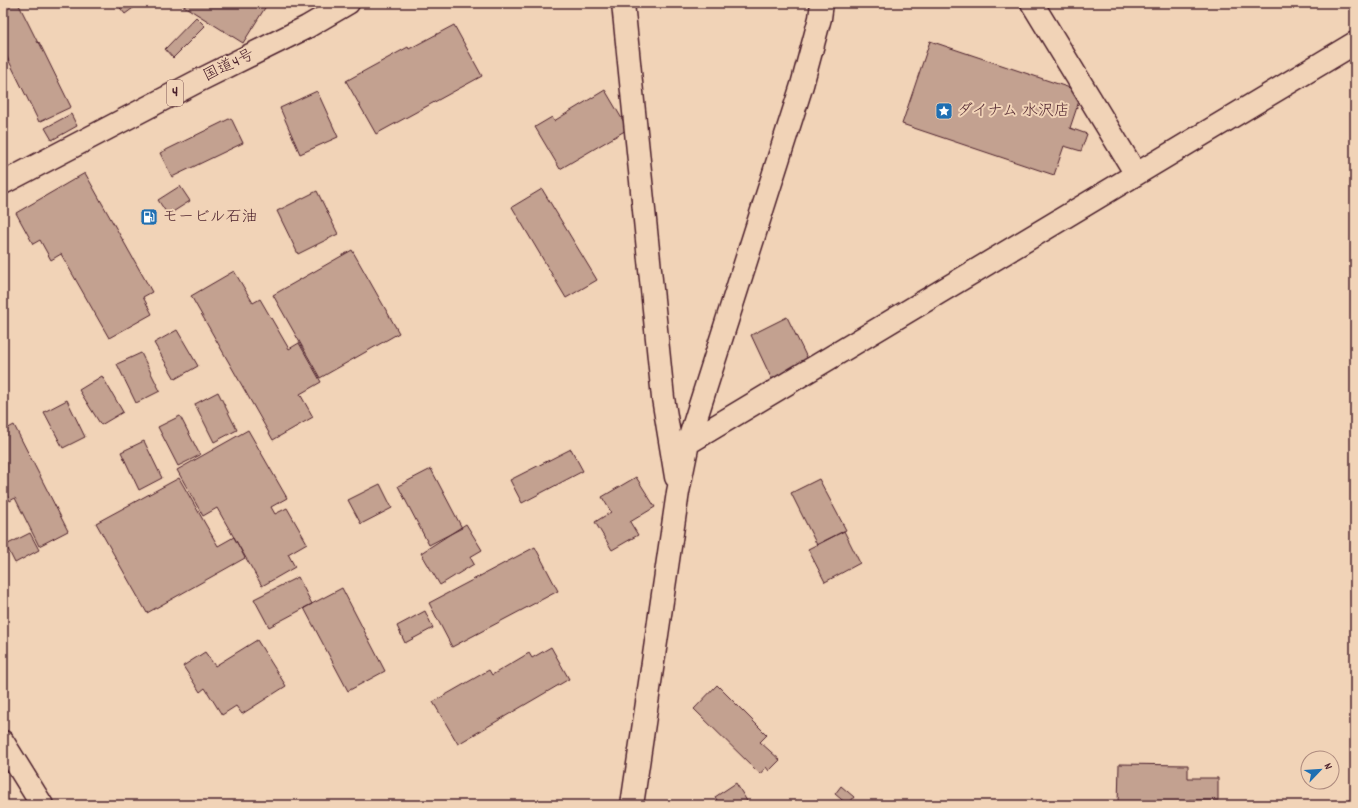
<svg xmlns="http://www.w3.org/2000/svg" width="1358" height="808" font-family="Dekko,'Klee One',sans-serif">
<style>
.building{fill:#c3a190;stroke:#4a1f2b}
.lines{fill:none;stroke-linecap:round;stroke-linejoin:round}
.minor-casing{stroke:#4a1f2b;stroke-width:25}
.highway-casing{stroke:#4a1f2b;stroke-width:25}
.minor{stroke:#f1d3b7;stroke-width:22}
.highway{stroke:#f1d3b7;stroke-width:22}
.labels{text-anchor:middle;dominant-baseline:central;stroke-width:4;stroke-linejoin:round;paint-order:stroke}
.shield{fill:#f1d3b7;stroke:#7c5555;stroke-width:1}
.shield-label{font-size:15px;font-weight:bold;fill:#4a1f2b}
.street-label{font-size:16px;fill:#4a1f2b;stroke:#f1d3b7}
.poi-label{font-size:16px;fill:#4a1f2b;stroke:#f1d3b7;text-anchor:start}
</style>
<rect width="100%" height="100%" fill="#f1d3b7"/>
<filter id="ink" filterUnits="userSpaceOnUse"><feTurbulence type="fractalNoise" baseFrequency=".025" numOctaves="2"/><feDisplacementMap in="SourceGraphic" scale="8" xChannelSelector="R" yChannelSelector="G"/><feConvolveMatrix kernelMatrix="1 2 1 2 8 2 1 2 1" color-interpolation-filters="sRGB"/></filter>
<g filter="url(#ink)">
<path class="building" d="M3,3H18L38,43L39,42L71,107L39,122L3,49Z
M119,3H140L125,14L117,4Z
M179,3H268L243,43Z
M196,17L205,26L173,58L165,49Z
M454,25L482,76L376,134L346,81L408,47L409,49Z
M930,41L1082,92L1070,128L1087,134L1081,151L1064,146L1054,175L902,124Z
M605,90L628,129L560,169L535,127L552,117L554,121Z
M317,91L338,137L300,154L280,108Z
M71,114L77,126L52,140L45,128Z
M231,118L243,143L172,177L160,153Z
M85,173L152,292L143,297L152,314L109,338L61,254L51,260L40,240L33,244L16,213Z
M180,186L190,201L168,215L158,200Z
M542,189L597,280L566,298L512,207Z
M317,191L338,234L298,254L277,211Z
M352,250L399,333L320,378L273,295Z
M234,271L253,303L260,299L289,349L299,343L321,382L300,394L313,417L273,440L191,296Z
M787,317L811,366L774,384L751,335Z
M177,330L198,366L175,379L154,343Z
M141,353L160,391L136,403L117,364Z
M102,376L123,412L101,425L79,390Z
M218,392L237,430L214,442L195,404Z
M67,400L85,437L63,448L44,412Z
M180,416L200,455L178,466L158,427Z
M14,425L68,531L39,546L15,498L10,501L3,488V431Z
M248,430L287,498L271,507L275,514L287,508L307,543L288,554L295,567L262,586L217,508L203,516L177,470Z
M144,441L162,478L139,490L121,452Z
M571,449L583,471L522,503L510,480Z
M431,469L462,528L429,545L398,486Z
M636,477L655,507L630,522L638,535L612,550L595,522L611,512L602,497Z
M179,478L218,546L234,537L245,558L147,613L96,523Z
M819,479L846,530L817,545L791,493Z
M380,484L392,508L361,524L348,500Z
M466,524L482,550L470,557L474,564L440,585L421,553Z
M844,531L860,563L825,582L808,549Z
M30,533L39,550L15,563L6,545Z
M535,547L558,591L452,647L429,603Z
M298,577L312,604L269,627L254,599Z
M342,588L385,671L348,691L304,608Z
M425,611L433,628L405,643L397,626Z
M257,640L286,686L242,714L236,706L222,715L205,688L200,692L183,666L205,652L215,666Z
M551,647L569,679L458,744L433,702L489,670L492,675L529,653L532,658Z
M717,685L767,735L760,742L780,760L769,771L766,767L760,774L694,709Z
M1119,764L1188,765V778H1218V800H1189V805H1118Z
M736,783L747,801L742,805H720L715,797Z
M841,786L854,797L848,805L835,794Z"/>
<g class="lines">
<g class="minor-casing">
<path id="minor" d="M623,3L663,398L676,477
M1032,3L1136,174
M688,443L1355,43
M3,742L42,805
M632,805L678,492L688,443L802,85L820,18L822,3"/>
</g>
<g class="highway-casing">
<path id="highway" d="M3,183L200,80L307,27L348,3"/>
</g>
<use href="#minor" class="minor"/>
<use href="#highway" class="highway"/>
</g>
</g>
<defs>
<g id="sight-square" transform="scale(0.9)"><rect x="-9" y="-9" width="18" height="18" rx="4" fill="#1f6fb2" stroke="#f1d3b7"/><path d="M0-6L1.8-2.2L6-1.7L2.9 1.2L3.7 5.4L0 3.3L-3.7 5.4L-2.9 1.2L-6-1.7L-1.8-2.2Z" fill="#fff"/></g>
<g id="fuel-square" transform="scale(0.9)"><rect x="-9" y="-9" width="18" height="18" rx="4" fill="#1f6fb2" stroke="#f1d3b7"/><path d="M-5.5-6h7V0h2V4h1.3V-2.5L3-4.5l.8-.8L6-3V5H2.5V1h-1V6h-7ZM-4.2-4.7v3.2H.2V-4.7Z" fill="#fff"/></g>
</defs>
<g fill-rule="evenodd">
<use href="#sight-square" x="944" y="111"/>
<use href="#fuel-square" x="149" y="217"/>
</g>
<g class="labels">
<rect class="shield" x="167" y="80" width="16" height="26" rx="3"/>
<g class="shield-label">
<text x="175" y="93">4</text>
</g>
<g class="street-label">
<text transform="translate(229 66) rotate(-26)">国道4号</text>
</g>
<g class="poi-label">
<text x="957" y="111">ダイナム 水沢店</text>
<text x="162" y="217">モービル石油</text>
</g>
</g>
<rect width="1358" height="808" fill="none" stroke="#f1d3b7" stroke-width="16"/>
<rect x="8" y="8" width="1342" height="792" fill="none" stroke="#4a1f2b" stroke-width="1.5" filter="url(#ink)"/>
<g transform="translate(1320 770) rotate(65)"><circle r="19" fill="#f1d3b7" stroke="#ae8b7f"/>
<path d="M0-3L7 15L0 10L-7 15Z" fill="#1f6fb2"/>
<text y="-6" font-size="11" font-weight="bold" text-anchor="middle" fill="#4a1f2b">N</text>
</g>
</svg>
